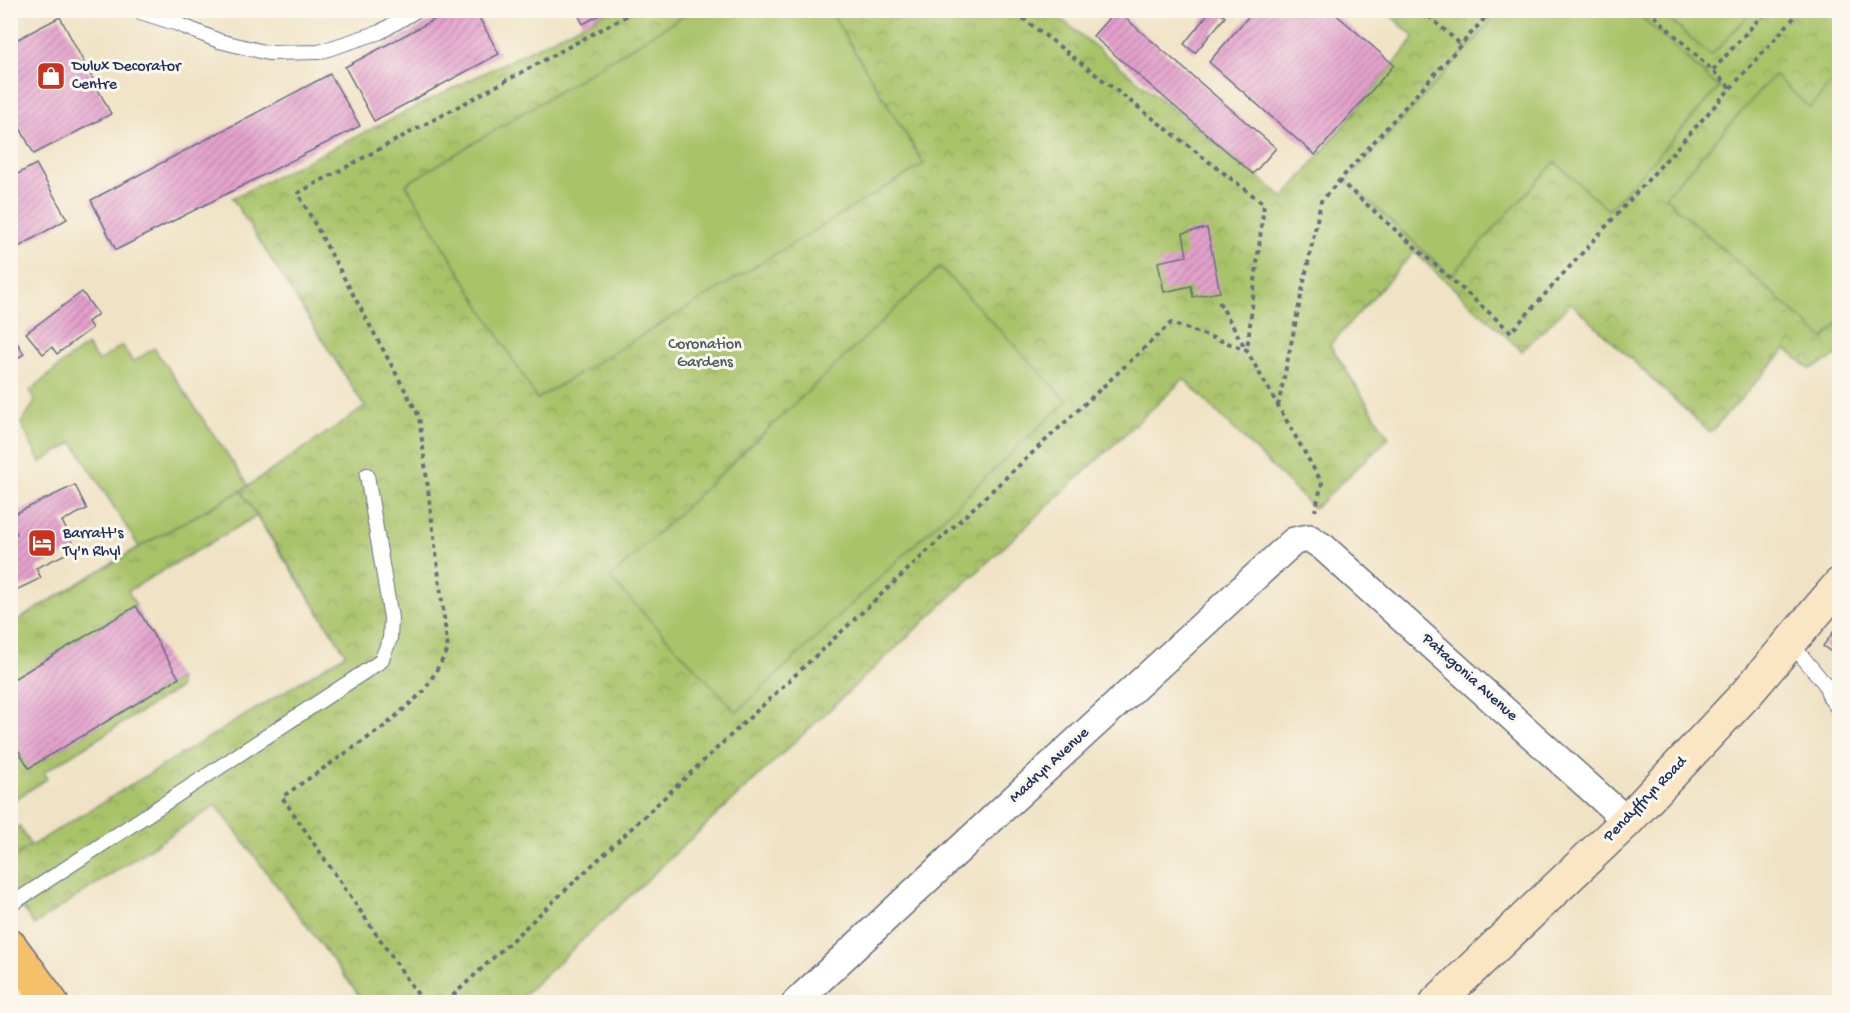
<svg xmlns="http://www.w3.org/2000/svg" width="1850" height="1013" font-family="'Gochi Hand',sans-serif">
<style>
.grass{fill:url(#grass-tufts);stroke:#627964;stroke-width:1.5}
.park{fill:url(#park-crowns);stroke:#627964;stroke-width:1.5}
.garden{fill:#a9c369;stroke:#627964;stroke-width:1.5}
.building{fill:url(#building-hatch)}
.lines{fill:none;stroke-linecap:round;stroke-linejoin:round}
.lane-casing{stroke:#666e82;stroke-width:16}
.street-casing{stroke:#666e82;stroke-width:30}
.secondary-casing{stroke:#666e82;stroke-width:36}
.primary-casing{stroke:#666e82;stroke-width:36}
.path{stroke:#666e82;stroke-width:4;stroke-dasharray:4.5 4.5;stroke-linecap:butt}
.lane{stroke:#fff;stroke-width:14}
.street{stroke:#fff;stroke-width:27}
.secondary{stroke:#fbe6c3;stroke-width:33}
.primary{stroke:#f4c16a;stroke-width:33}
.labels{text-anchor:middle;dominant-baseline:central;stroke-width:6;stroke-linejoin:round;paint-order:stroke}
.poi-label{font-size:16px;fill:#1b2f5e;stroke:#fbf7ec;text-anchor:start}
.park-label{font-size:16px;fill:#465b61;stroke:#fbf7ec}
.street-label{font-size:16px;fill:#1b2f5e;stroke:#fbf7ec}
</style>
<defs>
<pattern id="grass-tufts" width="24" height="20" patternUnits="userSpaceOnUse" patternTransform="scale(1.5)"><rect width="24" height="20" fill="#a9c369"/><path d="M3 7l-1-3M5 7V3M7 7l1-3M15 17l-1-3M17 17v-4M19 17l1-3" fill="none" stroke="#899f5a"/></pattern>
<pattern id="park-crowns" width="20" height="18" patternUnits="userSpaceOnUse" patternTransform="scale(1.5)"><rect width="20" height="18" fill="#a9c369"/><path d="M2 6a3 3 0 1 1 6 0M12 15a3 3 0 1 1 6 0" fill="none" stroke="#899f5a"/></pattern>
<pattern id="building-hatch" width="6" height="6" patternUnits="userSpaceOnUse" patternTransform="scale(1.5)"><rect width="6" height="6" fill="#e4a1cc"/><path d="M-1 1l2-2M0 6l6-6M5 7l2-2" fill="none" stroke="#b884a9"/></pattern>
</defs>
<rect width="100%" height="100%" fill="#fbf7ec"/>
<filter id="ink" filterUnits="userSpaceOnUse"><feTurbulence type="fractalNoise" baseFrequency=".0167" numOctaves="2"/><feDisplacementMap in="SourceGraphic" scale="12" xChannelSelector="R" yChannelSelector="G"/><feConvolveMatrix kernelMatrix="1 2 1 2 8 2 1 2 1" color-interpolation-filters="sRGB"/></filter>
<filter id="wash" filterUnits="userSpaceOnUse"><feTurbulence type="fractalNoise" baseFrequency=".008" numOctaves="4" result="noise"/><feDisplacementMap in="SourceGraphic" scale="24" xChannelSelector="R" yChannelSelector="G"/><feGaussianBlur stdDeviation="1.35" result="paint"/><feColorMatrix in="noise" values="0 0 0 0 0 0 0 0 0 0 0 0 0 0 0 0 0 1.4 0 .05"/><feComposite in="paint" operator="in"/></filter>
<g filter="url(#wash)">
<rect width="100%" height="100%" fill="#f0e3c5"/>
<path class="grass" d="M366,408L346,654L256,516L128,591L136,606L11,681V624L139,547L241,491Z
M179,678V688L44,772L47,779L11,802V752L17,748L29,767Z
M19,826L31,846L11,858V832Z"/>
<path class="park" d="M609,11H1051L1284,198L1415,38L1386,11H1839V355L1810,369L1786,349L1710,433L1571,303L1522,351L1414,252L1330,345L1389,438L1314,509L1184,379L516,1002H364L216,805L34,925L11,890V858L346,654L241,491L365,407L232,198Z"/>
<path class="garden" d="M693,10L830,11L924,164L537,399L406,184Z
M1501,11H1635L1719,88L1608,210L1555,162L1451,276L1347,181Z
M1660,11H1752L1711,56Z
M1839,74V321L1824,339L1665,197L1774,75L1810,108Z
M940,267L1067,401L737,712L610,578Z
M87,345L98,362L122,345L133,362L154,348L249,486L139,547L73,442L40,463L21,423L35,402L30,391L65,361Z"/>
<g id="blocks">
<path class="building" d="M452,10H475L499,54L374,121L345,67Z
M576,10H609L583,24Z
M1116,10L1276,148L1253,174L1093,36Z
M1211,10H1218L1225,17L1195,53L1184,44Z
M1254,10H1331L1394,65L1315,155L1209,62Z
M60,17L111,114L34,154L10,109V43Z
M330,74L360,126L116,250L91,200Z
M36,164L67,219L10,252V178Z
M1207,228L1220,292L1193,297L1191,286L1164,292L1158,262L1187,256L1183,233Z
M82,292L98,314L88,322L92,328L57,354L52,347L43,354L26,333Z
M13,336L24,354L10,363V338Z
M75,485L87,509L62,521L76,549L36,568L41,578L10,593V537L17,534L10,521V516Z
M136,606L179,678L29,768L10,737V681Z
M1840,623V658L1823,646Z"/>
</g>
</g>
<g filter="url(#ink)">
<use href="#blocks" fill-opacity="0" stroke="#666e82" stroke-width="1.5"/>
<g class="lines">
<g class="lane-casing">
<path id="lane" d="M134,10L178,24L219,41L268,53L319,52L380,32L417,10
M1790,642L1825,684L1830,698L1840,711
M10,905L381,661L390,639L391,618L367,475"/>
</g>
<g class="street-casing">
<path id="street" d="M796,1002L1007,805L1294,541L1309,538L1323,547L1627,821"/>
</g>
<g class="secondary-casing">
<path id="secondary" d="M10,993L21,961
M1437,1002L1627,821L1747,693L1840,584"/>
</g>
<g class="primary-casing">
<path id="primary" d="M10,946L51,1002"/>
</g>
<path class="path" d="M1422,10L1461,45
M1648,10L1731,88
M1713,70L1767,10
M1339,180L1511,332L1801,10
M1219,302L1322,483L1315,511
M1278,406L1321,201L1492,10
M10,742L13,741
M423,1002L282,797L385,726L425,690L448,650L419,416L298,193L637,10
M446,1002L1171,323L1247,350L1264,204L1012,10"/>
<use href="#lane" class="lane"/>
<use href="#street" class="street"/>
<use href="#secondary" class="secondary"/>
<use href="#primary" class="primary"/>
</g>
</g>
<defs>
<g id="shop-square" transform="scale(1.5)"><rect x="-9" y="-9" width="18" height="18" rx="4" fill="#c8321e" stroke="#fbf7ec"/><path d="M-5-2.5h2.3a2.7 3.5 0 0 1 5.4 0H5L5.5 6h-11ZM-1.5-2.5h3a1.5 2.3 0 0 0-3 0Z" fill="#fff"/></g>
<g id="hotel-square" transform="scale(1.5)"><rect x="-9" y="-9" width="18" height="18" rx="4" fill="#c8321e" stroke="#fbf7ec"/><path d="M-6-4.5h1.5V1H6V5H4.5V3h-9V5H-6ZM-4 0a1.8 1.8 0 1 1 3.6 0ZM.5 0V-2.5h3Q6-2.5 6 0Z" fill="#fff"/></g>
</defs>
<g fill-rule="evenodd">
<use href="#shop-square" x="51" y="76"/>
<use href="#hotel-square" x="42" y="543"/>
</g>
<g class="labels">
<g class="poi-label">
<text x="72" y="67">Dulux Decorator<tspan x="72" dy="18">Centre</tspan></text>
<text x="63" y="534">Barratt's<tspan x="63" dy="18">Ty'n Rhyl</tspan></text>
</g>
<g class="park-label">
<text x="705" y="345">Coronation<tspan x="705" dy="18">Gardens</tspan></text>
</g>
<g class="street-label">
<text transform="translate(1469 678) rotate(42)">Patagonia Avenue</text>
<text transform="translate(1050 766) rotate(-43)">Madryn Avenue</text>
<text transform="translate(1646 800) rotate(-46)">Pendyffryn Road</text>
</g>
</g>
<rect width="1850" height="1013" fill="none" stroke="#fbf7ec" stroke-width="36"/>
</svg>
